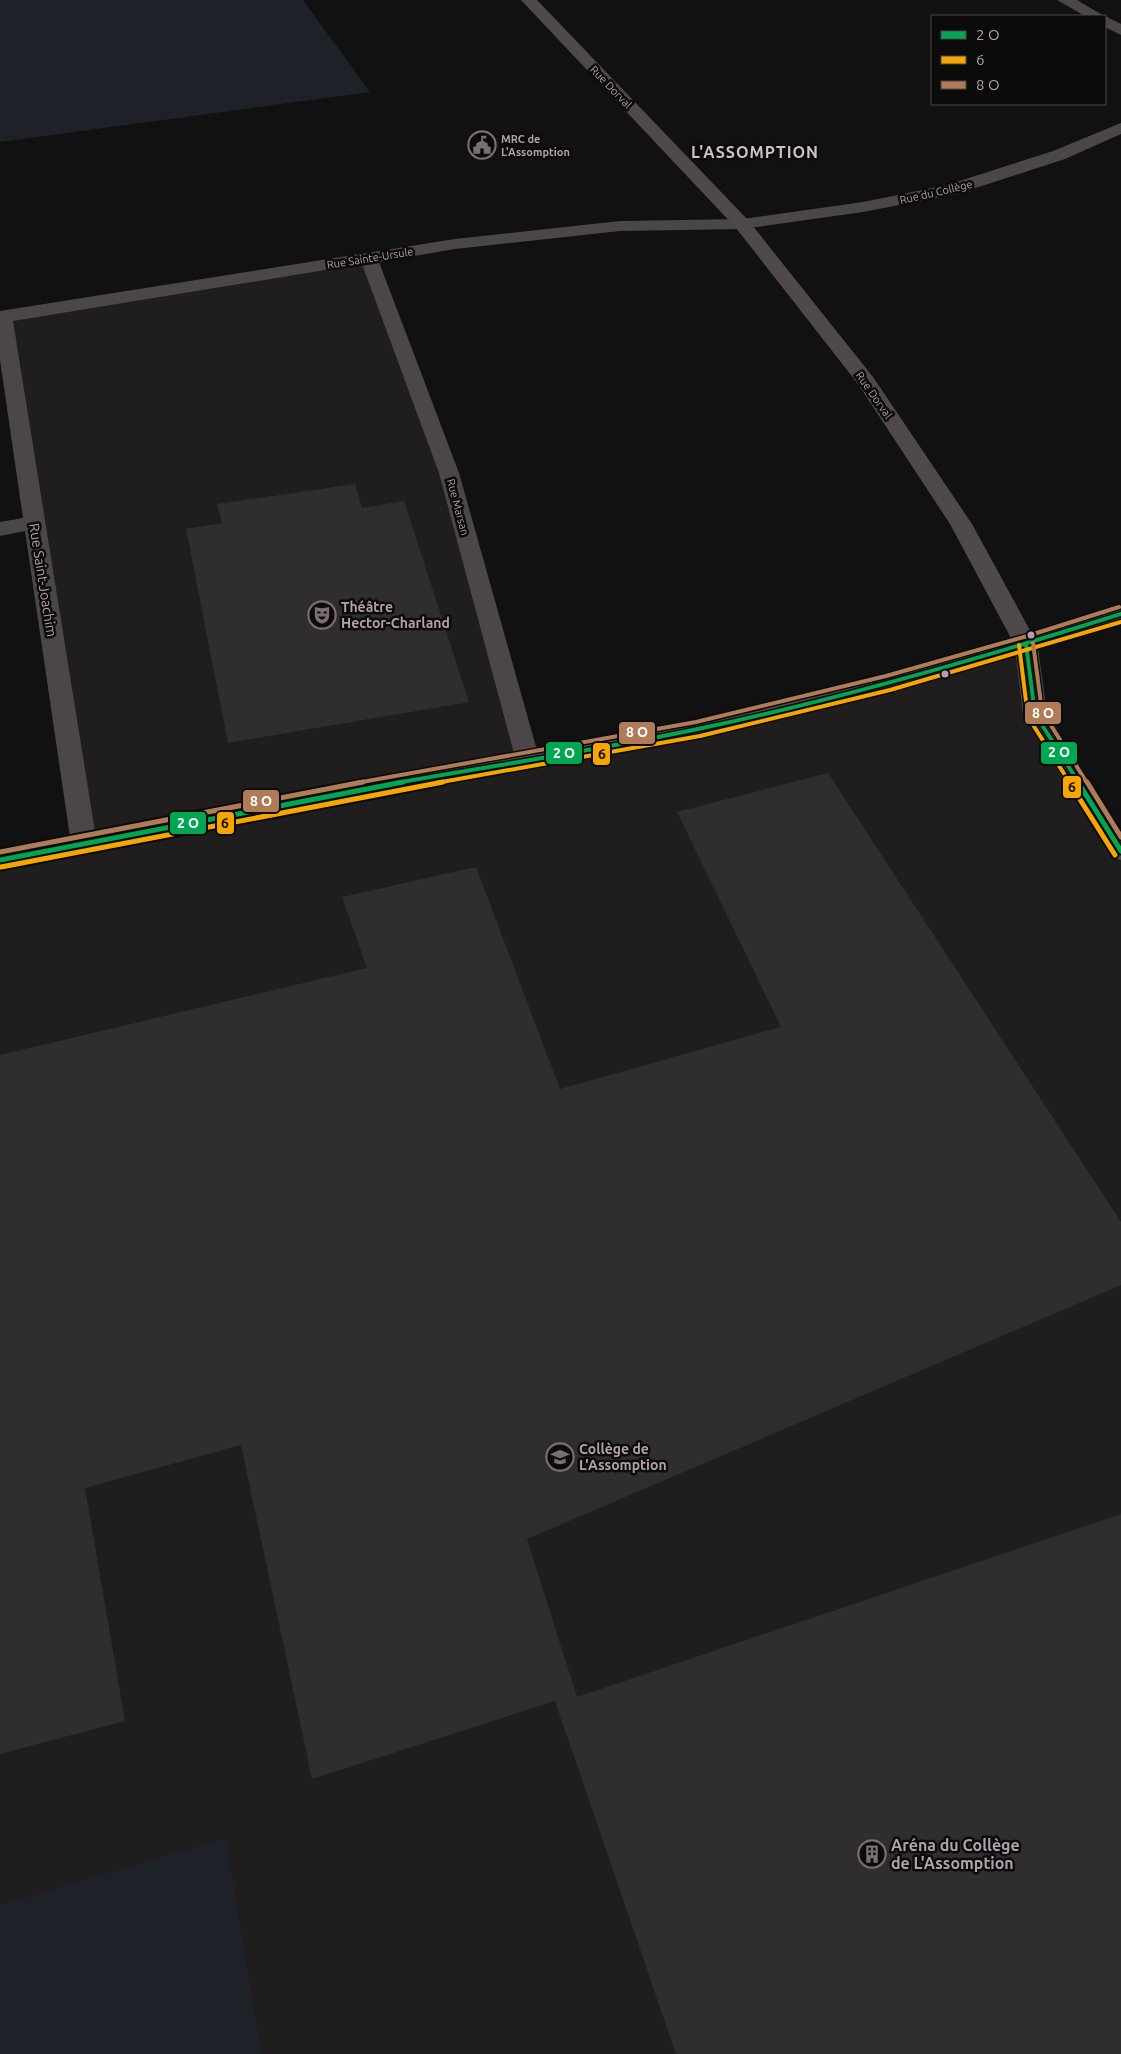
<svg xmlns="http://www.w3.org/2000/svg" width="1121" height="2054" font-family="Ubuntu,sans-serif">
<style>
.built{fill:#201d1e}
.green{fill:#1f2128}
.building{fill:#2f2d2e}
.lines{fill:none;stroke-linecap:round;stroke-linejoin:round}
.street{fill:#4b4649;fill-rule:evenodd}
.secondary{fill:#4f494d;fill-rule:evenodd}
.bus-1-far1-casing{stroke:#0c0b0b;stroke-width:7}
.bus-1-casing{stroke:#0c0b0b;stroke-width:9}
.bus-2-far1-casing{stroke:#0c0b0b;stroke-width:7}
.bus-2-casing{stroke:#0c0b0b;stroke-width:9}
.bus-3-far1-casing{stroke:#0c0b0b;stroke-width:7}
.bus-3-casing{stroke:#0c0b0b;stroke-width:9}
.bus-1-far1{stroke:#00a651;stroke-width:4}
.bus-1{stroke:#00a651;stroke-width:5}
.bus-2-far1{stroke:#f7a600;stroke-width:4}
.bus-2{stroke:#f7a600;stroke-width:5}
.bus-3-far1{stroke:#b07c57;stroke-width:4}
.bus-3{stroke:#b07c57;stroke-width:5}
.bus-dot{fill:#b49fac;stroke:#0c0b0b;stroke-width:2}
.labels{text-anchor:middle;dominant-baseline:central;stroke-width:5;stroke-linejoin:round;paint-order:stroke}
.far-street-label{font-size:11px;fill:#b49fac;stroke:#0c0b0b}
.far-poi-label{font-size:11px;font-weight:bold;fill:#b49fac;stroke:#0c0b0b;text-anchor:start}
.street-label{font-size:14px;fill:#b49fac;stroke:#0c0b0b}
.poi-label{font-size:14px;font-weight:bold;fill:#b49fac;stroke:#0c0b0b;text-anchor:start}
.far-district-label{font-size:16px;font-weight:bold;letter-spacing:1px;fill:#d0c1c9;stroke:#0c0b0b}
.near-poi-label{font-size:16px;font-weight:bold;fill:#b49fac;stroke:#0c0b0b;text-anchor:start}
.line-badge{stroke:#0c0b0b;stroke-width:2}
.badge-label{font-size:14px;text-anchor:middle;font-weight:bold;fill:#fff}
.pale-badge-label{font-size:14px;text-anchor:middle;font-weight:bold;fill:#111}
</style>
<rect width="100%" height="100%" fill="#111"/>
<path class="built" d="M369,258L449,473L528,761L1026,644L1035,714L1121,851V2054H0V860L84,844L3,316Z"/>
<path class="green" d="M0,0H303L370,92L0,142Z
M226,1838L261,2054H0V1905Z"/>
<path class="building" d="M355,484L362,508L404,501L469,702L228,743L186,529L222,523L217,504Z
M828,773L1121,1222V1285L527,1539L577,1697L1121,1514V2054H676L555,1701L312,1779L241,1445L85,1488L125,1721L0,1754V1055L367,968L342,897L476,867L560,1089L781,1027L677,812Z"/>
<g class="lines">
<path class="street" d="M1057,0H1077L1104,16H1085Z
M1105,16L1121,24V35L1105,27Z
M1121,123V134L1065,159L957,194L863,212L742,229L620,231L455,249L379,262L459,473L540,761L537,767L528,770L519,767L516,761L439,473L362,264L13,321L97,844L93,851L84,853L75,851L71,844L25,531L0,536V522L23,518L0,360V311L455,239L620,221L742,219L863,202L947,185L1053,151Z"/>
<path class="secondary" d="M521,0H537L748,220L873,377L972,524L1032,634L1121,607V622L1038,648L1047,714L1121,830V860L1112,858L1023,714L1016,655L888,691L698,737L310,808L0,869V851L310,790L698,721L888,675L1012,640L950,524L858,384L736,228Z"/>
<g class="bus-1-far1-casing">
<path id="bus-1-far1" d="M1026,644L1035,714L1079,783
M396,783C497,765 598,750 698,729C841,699 982,658 1121,614"/>
</g>
<g class="bus-1-casing">
<path id="bus-1" d="M1078,782L1121,851
M0,860L403,782"/>
</g>
<g class="bus-2-far1-casing">
<path id="bus-2-far1" d="M1019,645L1028,717L1070,783
M436,783L700,736L890,690L1121,622"/>
</g>
<g class="bus-2-casing">
<path id="bus-2" d="M1069,782L1115,855
M1,867L443,782"/>
</g>
<g class="bus-3-far1-casing">
<path id="bus-3-far1" d="M1033,643L1042,711L1087,783
M356,783L696,722L886,676L1024,637L1119,607"/>
</g>
<g class="bus-3-casing">
<path id="bus-3" d="M1087,782L1121,837
M0,852L363,782"/>
</g>
<use href="#bus-1-far1" class="bus-1-far1"/>
<use href="#bus-1" class="bus-1"/>
<use href="#bus-2-far1" class="bus-2-far1"/>
<use href="#bus-2" class="bus-2"/>
<use href="#bus-3-far1" class="bus-3-far1"/>
<use href="#bus-3" class="bus-3"/>
</g>
<defs>
<g id="civic-ring" transform="scale(1.4375)"><circle r="9.5" fill="#0c0b0b" stroke="#7b6d76" stroke-width="1.5"/><path d="M-.6-6.5H3V-4.5H.6V-3L4-1V1h2V6H-6V1h2V-1L-.6-3ZM-1.2 2.5V6h2.4V2.5Z" fill="#7b6d76"/></g>
<g id="theatre-ring" transform="scale(1.4375)"><circle r="9.5" fill="#0c0b0b" stroke="#7b6d76" stroke-width="1.5"/><path d="M-5-5.5Q0-4 5-5.5V0Q5 5 0 6Q-5 5-5 0ZM-3.3-2.5H-1v1.5H-3.3ZM1-2.5H3.3v1.5H1ZM-2.8 1Q0 5.5 2.8 1Z" fill="#7b6d76"/></g>
<g id="school-ring" transform="scale(1.4375)"><circle r="9.5" fill="#0c0b0b" stroke="#7b6d76" stroke-width="1.5"/><path d="M0-5L7-2L0 1L-7-2ZM-4 1L0 2.5L4 1V4Q0 6-4 4Z" fill="#7b6d76"/></g>
<g id="building-ring" transform="scale(1.4375)"><circle r="9.5" fill="#0c0b0b" stroke="#7b6d76" stroke-width="1.5"/><path d="M-4-6H4V6H1V3H-1V6H-4ZM-2.5-4.3h1.7v1.8h-1.7ZM.8-4.3h1.7v1.8H.8ZM-2.5-1h1.7V.8h-1.7ZM.8-1h1.7V.8H.8Z" fill="#7b6d76"/></g>
</defs>
<g fill-rule="evenodd">
<use href="#civic-ring" x="482" y="145"/>
<use href="#theatre-ring" x="322" y="615"/>
<use href="#school-ring" x="560" y="1457"/>
<use href="#building-ring" x="872" y="1854"/>
</g>
<g class="bus-dot">
<circle cx="1031" cy="635" r="4.5"/>
<circle cx="945" cy="674" r="4.5"/>
</g>
<g class="labels">
<g class="far-street-label">
<text transform="translate(611 87) rotate(46)">Rue Dorval</text>
<text transform="translate(936 192) rotate(-13)">Rue du Collège</text>
<text transform="translate(370 258) rotate(-9)">Rue Sainte-Ursule</text>
<text transform="translate(874 395) rotate(55)">Rue Dorval</text>
<text transform="translate(458 507) rotate(75)">Rue Marsan</text>
</g>
<g class="far-poi-label">
<text x="501" y="139">MRC de<tspan x="501" dy="13">L'Assomption</tspan></text>
</g>
<g class="street-label">
<text transform="translate(43 580) rotate(81)">Rue Saint-Joachim</text>
</g>
<g class="poi-label">
<text x="341" y="607">Théâtre<tspan x="341" dy="16">Hector-Charland</tspan></text>
<text x="579" y="1449">Collège de<tspan x="579" dy="16">L'Assomption</tspan></text>
</g>
<g class="far-district-label">
<text x="755" y="152">L'ASSOMPTION</text>
</g>
<g class="near-poi-label">
<text x="891" y="1845">Aréna du Collège<tspan x="891" dy="18">de L'Assomption</tspan></text>
</g>
</g>
<g class="line-badge">
<rect x="1024" y="701" width="38" height="24" rx="5" fill="#b07c57"/>
<rect x="618" y="721" width="38" height="24" rx="5" fill="#b07c57"/>
<rect x="1040" y="741" width="38" height="24" rx="5" fill="#00a651"/>
<rect x="545" y="741" width="38" height="24" rx="5" fill="#00a651"/>
<rect x="592" y="742" width="19" height="24" rx="5" fill="#f7a600"/>
<rect x="1062" y="775" width="20" height="24" rx="5" fill="#f7a600"/>
<rect x="242" y="789" width="38" height="24" rx="5" fill="#b07c57"/>
<rect x="216" y="811" width="19" height="24" rx="5" fill="#f7a600"/>
<rect x="169" y="811" width="38" height="24" rx="5" fill="#00a651"/>
</g>
<g class="badge-label">
<text x="1043" y="718">8 O</text>
<text x="637" y="737">8 O</text>
<text x="1059" y="757">2 O</text>
<text x="564" y="758">2 O</text>
<text x="261" y="806">8 O</text>
<text x="188" y="828">2 O</text>
</g>
<g class="pale-badge-label">
<text x="602" y="759">6</text>
<text x="1072" y="792">6</text>
<text x="225" y="828">6</text>
</g>
<rect x="931" y="15" width="175" height="90" fill="#0c0b0b" stroke="#4f464b"/>
<rect x="941" y="31" width="25" height="8" fill="#00a651" stroke="#4f464b"/>
<text x="976" y="40" font-size="15" fill="#b49fac">2 O</text>
<rect x="941" y="56" width="25" height="8" fill="#f7a600" stroke="#4f464b"/>
<text x="976" y="65" font-size="15" fill="#b49fac">6</text>
<rect x="941" y="81" width="25" height="8" fill="#b07c57" stroke="#4f464b"/>
<text x="976" y="90" font-size="15" fill="#b49fac">8 O</text>
</svg>
